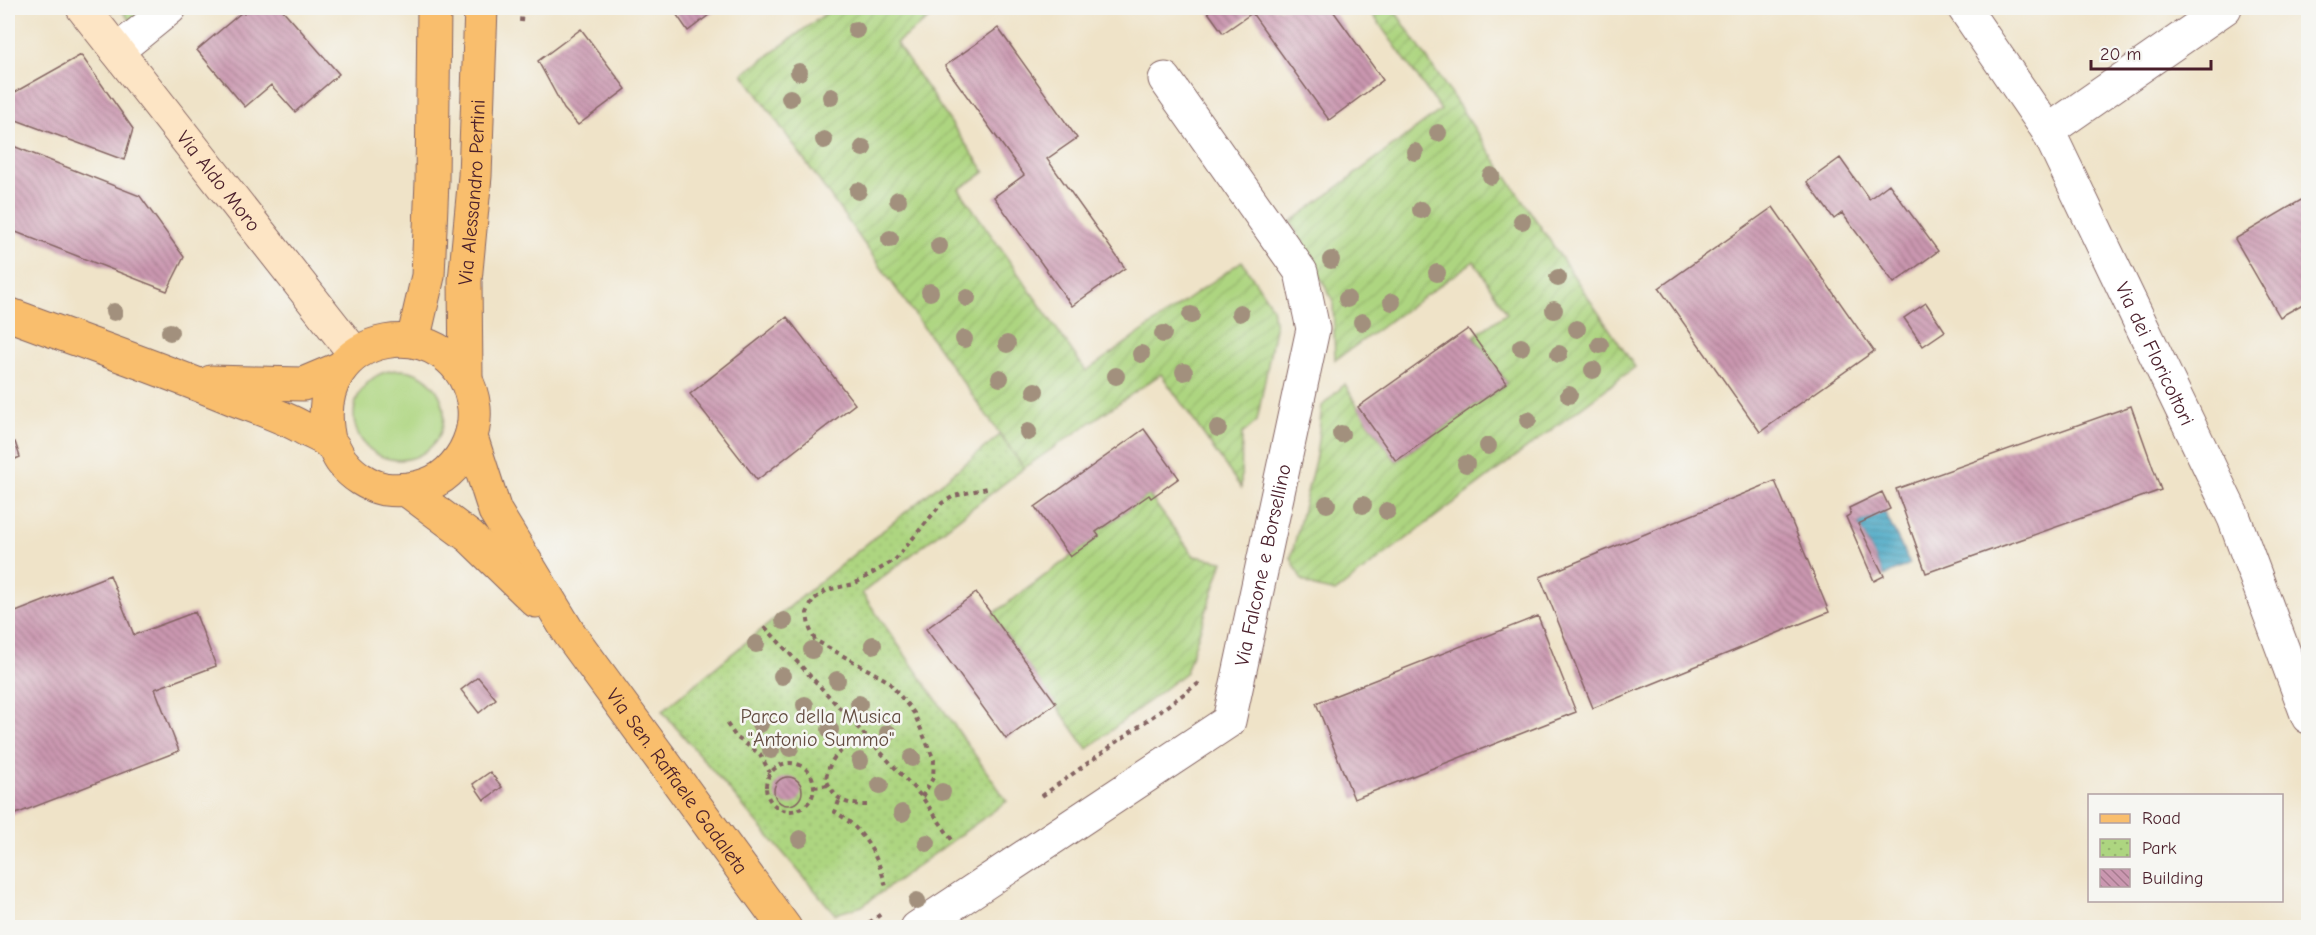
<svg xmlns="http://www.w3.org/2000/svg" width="2316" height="935" font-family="'Comic Neue',sans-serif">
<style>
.grass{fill:#add580;stroke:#7c7a56;stroke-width:1.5}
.park{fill:url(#park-dots);stroke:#7c7a56;stroke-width:1.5}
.garden{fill:url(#garden-furrows);stroke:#7c7a56;stroke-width:1.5}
.water{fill:url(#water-rules);stroke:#476278;stroke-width:1.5}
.building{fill:url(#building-back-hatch)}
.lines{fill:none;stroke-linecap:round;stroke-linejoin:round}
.street-casing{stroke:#846462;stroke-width:35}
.secondary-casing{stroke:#846462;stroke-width:35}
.primary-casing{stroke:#846462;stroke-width:35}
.path{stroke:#846462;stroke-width:4;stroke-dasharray:4.5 4.5;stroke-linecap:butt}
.street{stroke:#fff;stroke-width:33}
.secondary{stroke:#fde5c5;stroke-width:33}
.primary{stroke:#f9be6d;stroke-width:33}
.tree{fill:#a2907d}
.labels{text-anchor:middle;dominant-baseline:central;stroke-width:5;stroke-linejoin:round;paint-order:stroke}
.street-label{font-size:20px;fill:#4a1f2b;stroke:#f6f6f2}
.park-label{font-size:20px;fill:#634c40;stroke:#f6f6f2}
</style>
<defs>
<pattern id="park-dots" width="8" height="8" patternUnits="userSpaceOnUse" patternTransform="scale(1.5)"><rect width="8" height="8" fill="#add580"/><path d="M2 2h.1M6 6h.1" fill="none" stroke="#96b66f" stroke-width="1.8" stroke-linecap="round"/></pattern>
<pattern id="garden-furrows" width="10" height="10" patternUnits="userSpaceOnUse" patternTransform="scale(1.5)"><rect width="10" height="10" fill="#add580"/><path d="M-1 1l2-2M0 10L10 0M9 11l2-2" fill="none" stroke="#96b66f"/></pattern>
<pattern id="water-rules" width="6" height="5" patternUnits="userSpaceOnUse" patternTransform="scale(1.5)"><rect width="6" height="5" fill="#44a6c4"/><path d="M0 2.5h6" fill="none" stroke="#3b879f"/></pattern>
<pattern id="building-back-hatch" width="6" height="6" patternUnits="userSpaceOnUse" patternTransform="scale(1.5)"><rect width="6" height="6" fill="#ca97b0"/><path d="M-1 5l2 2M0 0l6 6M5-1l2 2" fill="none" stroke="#a67b8f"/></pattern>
</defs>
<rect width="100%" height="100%" fill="#f6f6f2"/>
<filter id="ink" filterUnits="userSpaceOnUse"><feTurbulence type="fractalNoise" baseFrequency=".0167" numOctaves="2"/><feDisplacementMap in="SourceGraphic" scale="12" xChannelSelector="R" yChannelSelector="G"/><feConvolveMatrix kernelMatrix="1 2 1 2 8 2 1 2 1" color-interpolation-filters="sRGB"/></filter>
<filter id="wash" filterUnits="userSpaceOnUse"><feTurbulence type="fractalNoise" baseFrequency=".008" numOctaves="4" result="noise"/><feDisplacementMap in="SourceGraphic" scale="24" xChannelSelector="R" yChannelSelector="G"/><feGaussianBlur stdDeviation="1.35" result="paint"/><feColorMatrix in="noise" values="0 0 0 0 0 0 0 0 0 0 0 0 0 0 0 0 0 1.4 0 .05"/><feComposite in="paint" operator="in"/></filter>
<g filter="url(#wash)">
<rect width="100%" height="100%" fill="#efe3c8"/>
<path class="grass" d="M354 415a45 45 0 1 1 90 0a45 45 0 1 1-90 0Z"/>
<path class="park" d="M1000,435L1024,468L862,593L1007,801L862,906L835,914L662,711Z"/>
<path class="garden" d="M120,8H153L133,25Z
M833,8H944L896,43L985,172L959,189L1086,371L1242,261L1272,307L1275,328L1257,421L1242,434L1241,488L1161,374L1024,468L743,74Z
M1368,8H1393L1635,367L1335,592L1315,587L1301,579L1291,558L1316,456L1322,406L1345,384L1358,407L1396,461L1507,383L1474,336L1507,313L1474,261L1335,360L1333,301L1291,222L1441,110Z
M1149,495L1194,556L1223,561L1186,672L1087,749L992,615L1098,536L1096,532Z"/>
<path class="water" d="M1884,511L1910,564L1884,576L1858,524Z"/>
<g id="blocks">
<path class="building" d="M252,8H281L339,74L295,112L271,85L245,107L197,50L242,12L244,14Z
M672,8H718L688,31Z
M1205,8H1331L1383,80L1329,120L1252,13L1223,33Z
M998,28L1077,138L1047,159L1125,268L1072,306L994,197L1024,175L945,66Z
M581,29L626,89L578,125L564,109L538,61Z
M81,55L133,129L124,160L8,117V96Z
M8,144L140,196L184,257L167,291L8,229Z
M1840,158L1869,199L1889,184L1938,251L1894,283L1842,213L1834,219L1807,182Z
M2308,196V301L2280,317L2235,239Z
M1773,207L1874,351L1760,432L1659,288Z
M1926,303L1945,331L1923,346L1904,318Z
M787,317L855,404L757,480L690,394Z
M1468,329L1507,383L1396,461L1358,407Z
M2131,406L2161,490L1926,573L1896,489Z
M1144,429L1179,478L1151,498L1149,495L1096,532L1099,536L1070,557L1035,507Z
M15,442L20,457L8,462V445Z
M1775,481L1829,612L1593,708L1540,577Z
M1882,492L1890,509L1858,524L1884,576L1874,581L1846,517L1851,514L1849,508Z
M110,575L134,635L195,612L216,666L155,689L179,751L8,817V615Z
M976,593L1056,703L1006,739L926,629Z
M1538,616L1576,712L1354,799L1316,703Z
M478,677L496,699L479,713L461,690Z
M490,772L502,787L484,800L473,784Z
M774 791a14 14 0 1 1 28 0a14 14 0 1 1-28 0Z"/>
</g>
</g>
<g filter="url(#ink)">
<use href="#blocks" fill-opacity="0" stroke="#846462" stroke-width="1.5"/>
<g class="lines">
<g class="street-casing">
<g id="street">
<path id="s1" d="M1964,8L2048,131L2234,518L2308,717"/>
<path d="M117,51L170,8"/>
<path d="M2048,131L2225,8"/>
<path id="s2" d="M917,928L1229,721L1313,329L1301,272L1165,79"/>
</g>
</g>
<g class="secondary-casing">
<g id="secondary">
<path id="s3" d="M83,8L355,354"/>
</g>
</g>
<g class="primary-casing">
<g id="primary">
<path d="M8,314C80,341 153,366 224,395C250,406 279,414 303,428C311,433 324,437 331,444C336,449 338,458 343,463C352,475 369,486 384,489C406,492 432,487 448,472C466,456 476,432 474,408C462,305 300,322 330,444"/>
<path d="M413,341L428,276L432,181L434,8"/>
<path id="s4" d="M466,378L465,281L475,176L481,8"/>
<path d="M211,382L303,384L341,368"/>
<path id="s5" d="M471,437L495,511L569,633L785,928"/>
<path d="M407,490L470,537L536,601"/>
</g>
</g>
<path class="path" d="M521,22L522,8
M765,627L922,797L952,840
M727,724L736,737L760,754L770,773
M766 787a24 24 0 1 1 48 0a24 24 0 1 1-48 0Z
M814,787L829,785
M1042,796L1199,683
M922,797L933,778L934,760L914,713L888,681L815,640L809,627L807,613L813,600L827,590L854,584L895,560L942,503L954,496L987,488
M839,801L835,812C862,827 879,857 886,887
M867,805C845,805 835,800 826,779C831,751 845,747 870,741
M862,928L881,914"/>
<use href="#street" class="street"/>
<use href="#secondary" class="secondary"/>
<use href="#primary" class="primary"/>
</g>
<g class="tree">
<circle cx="856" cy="30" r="9"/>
<circle cx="799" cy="72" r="9"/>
<circle cx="831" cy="97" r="9"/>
<circle cx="790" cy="98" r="9"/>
<circle cx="1438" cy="133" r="9"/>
<circle cx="824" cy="140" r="9"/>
<circle cx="863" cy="148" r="9"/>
<circle cx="1415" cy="152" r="9"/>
<circle cx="1491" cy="176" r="9"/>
<circle cx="858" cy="191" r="9"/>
<circle cx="898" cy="200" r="9"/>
<circle cx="1421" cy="210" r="9"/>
<circle cx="1522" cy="221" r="9"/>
<circle cx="890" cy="239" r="9"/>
<circle cx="939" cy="246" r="9"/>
<circle cx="1331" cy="260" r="9"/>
<circle cx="1437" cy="273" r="9"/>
<circle cx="1558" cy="278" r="9"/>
<circle cx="930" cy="292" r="9"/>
<circle cx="967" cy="298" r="9"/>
<circle cx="1347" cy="299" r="9"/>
<circle cx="1392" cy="302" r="9"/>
<circle cx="1554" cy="310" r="9"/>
<circle cx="114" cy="312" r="9"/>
<circle cx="1240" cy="313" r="9"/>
<circle cx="1191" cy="315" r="9"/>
<circle cx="1362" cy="322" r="9"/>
<circle cx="1577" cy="329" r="9"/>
<circle cx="170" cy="332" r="9"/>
<circle cx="1163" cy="334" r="9"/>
<circle cx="964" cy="339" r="9"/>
<circle cx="1007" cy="344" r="9"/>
<circle cx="1600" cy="345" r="9"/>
<circle cx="1521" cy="347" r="9"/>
<circle cx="1141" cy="354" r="9"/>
<circle cx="1559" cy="354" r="9"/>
<circle cx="1593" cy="370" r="9"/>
<circle cx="1184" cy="372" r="9"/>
<circle cx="1116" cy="376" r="9"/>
<circle cx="1000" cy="378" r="9"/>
<circle cx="1035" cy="391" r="9"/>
<circle cx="1569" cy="395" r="9"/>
<circle cx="1528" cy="420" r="9"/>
<circle cx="1218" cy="428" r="9"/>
<circle cx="1028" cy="432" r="9"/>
<circle cx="1341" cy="434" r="9"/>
<circle cx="1488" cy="446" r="9"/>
<circle cx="1466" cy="464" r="9"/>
<circle cx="1327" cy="504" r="9"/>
<circle cx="1363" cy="505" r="9"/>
<circle cx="1387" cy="511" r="9"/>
<circle cx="784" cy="621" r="9"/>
<circle cx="756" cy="644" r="9"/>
<circle cx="873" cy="645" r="9"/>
<circle cx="812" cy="650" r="9"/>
<circle cx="782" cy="676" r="9"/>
<circle cx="837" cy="680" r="9"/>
<circle cx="859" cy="704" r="9"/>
<circle cx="805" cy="705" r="9"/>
<circle cx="760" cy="724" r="9"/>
<circle cx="830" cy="730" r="9"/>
<circle cx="888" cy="733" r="9"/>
<circle cx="790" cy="748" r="9"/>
<circle cx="771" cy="750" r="9"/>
<circle cx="912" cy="758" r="9"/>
<circle cx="860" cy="761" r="9"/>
<circle cx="880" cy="785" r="9"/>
<circle cx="942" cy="792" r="9"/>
<circle cx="902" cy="813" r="9"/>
<circle cx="800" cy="839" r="9"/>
<circle cx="927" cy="843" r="9"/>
<circle cx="917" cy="901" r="9"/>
</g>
</g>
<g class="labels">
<g class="street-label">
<text stroke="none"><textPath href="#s3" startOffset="220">Via Aldo Moro</textPath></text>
<text stroke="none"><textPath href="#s4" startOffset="186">Via Alessandro Pertini</textPath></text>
<text stroke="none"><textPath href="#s1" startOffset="396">Via dei Floricoltori</textPath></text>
<text stroke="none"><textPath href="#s2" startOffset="534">Via Falcone e Borsellino</textPath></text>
<text stroke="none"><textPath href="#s5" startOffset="404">Via Sen. Raffaele Gadaleta</textPath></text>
</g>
<g class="park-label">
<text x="821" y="716">Parco della Musica<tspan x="821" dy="23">"Antonio Summo"</tspan></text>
</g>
</g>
<rect width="2316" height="935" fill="none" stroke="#f6f6f2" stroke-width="30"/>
<rect x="2088" y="794" width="195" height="108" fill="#f6f6f2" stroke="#b1a0a2" stroke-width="1.5"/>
<rect x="2100" y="814" width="30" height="9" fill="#f9be6d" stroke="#b1a0a2" stroke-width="1.5"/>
<text x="2142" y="824" font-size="18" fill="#4a1f2b">Road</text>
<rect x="2100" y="839" width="30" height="18" fill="url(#park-dots)" stroke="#b1a0a2" stroke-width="1.5"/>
<text x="2142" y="854" font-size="18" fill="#4a1f2b">Park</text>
<rect x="2100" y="869" width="30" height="18" fill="url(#building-back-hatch)" stroke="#b1a0a2" stroke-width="1.5"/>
<text x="2142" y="884" font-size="18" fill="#4a1f2b">Building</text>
<path d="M2091 60v9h120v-9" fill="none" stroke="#4a1f2b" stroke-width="3"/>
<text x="2100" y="60" font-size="18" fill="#4a1f2b" stroke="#f6f6f2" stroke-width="4.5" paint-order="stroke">20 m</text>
</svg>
